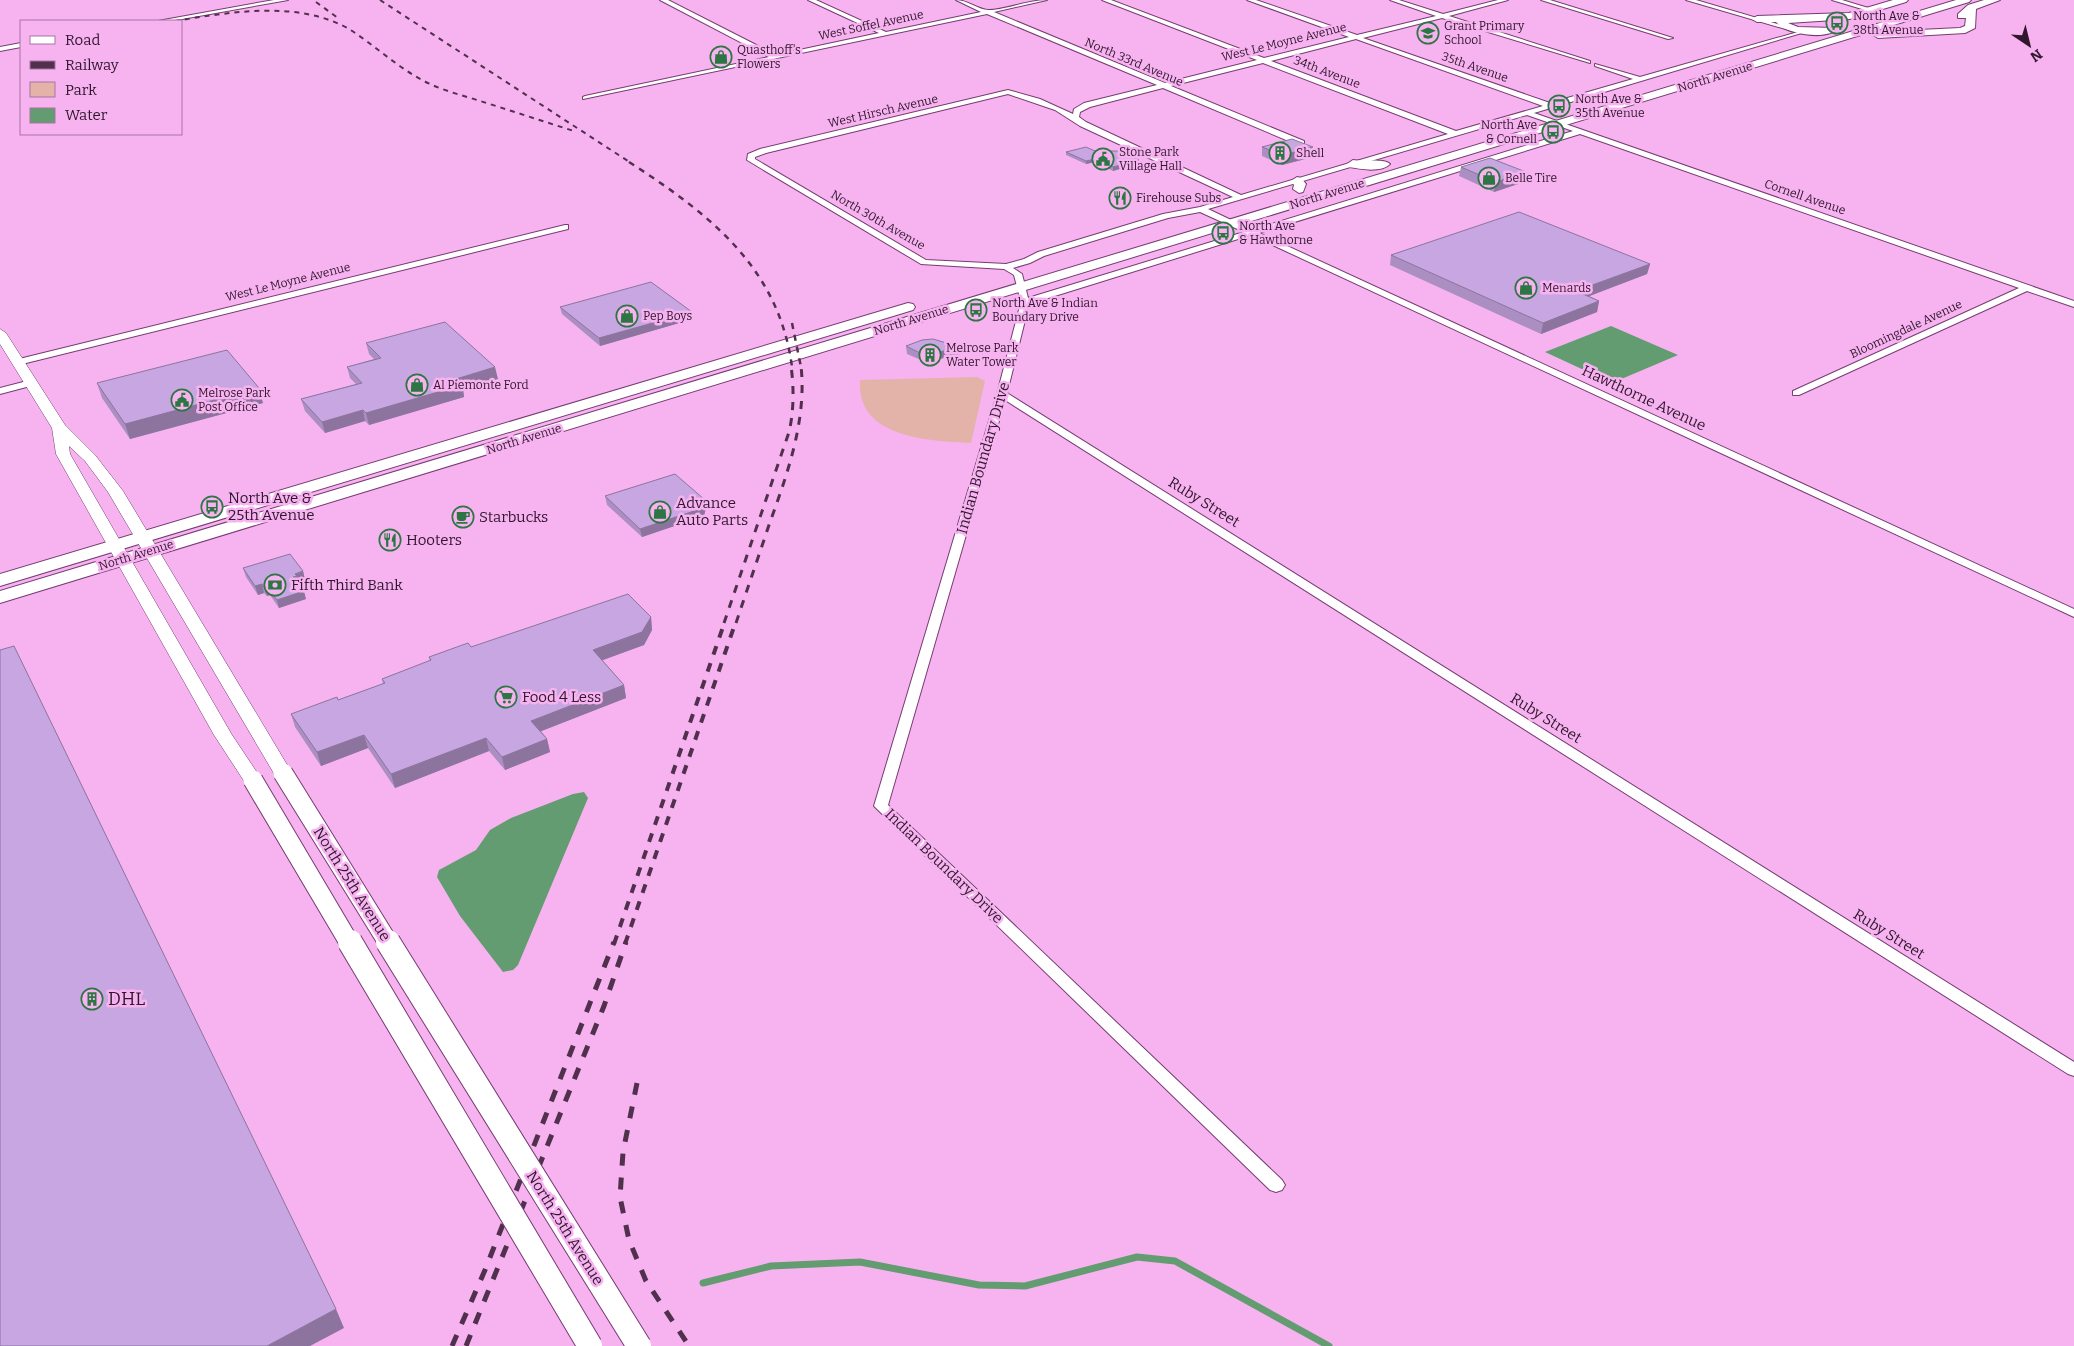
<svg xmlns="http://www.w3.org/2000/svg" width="2074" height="1346" font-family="Bitter,serif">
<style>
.green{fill:#e3b2a9}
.water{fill:#639c70}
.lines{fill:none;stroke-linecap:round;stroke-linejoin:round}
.stream{stroke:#639c70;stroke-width:7}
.minor-casing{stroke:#763c72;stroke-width:2}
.secondary-casing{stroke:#763c72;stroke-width:1}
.primary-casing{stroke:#763c72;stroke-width:2}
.minor{fill:#fff;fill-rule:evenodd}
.secondary{fill:#fff;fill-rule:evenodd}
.primary{fill:#fff;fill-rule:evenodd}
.rail-far4{stroke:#50304d;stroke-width:2;stroke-dasharray:5 5;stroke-linecap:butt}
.rail-far3{stroke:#50304d;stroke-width:2.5;stroke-dasharray:6 6;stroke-linecap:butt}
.rail-far2{stroke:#50304d;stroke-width:3;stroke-dasharray:8 8;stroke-linecap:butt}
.rail-far1{stroke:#50304d;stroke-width:4;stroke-dasharray:9 9;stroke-linecap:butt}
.rail{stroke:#50304d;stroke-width:5;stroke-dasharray:12 12;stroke-linecap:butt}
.secondary-bridge-far1-casing{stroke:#763c72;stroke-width:21;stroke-linecap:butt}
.secondary-bridge-casing{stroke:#763c72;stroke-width:26;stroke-linecap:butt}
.secondary-bridge-far1{stroke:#fff;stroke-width:19}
.secondary-bridge{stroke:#fff;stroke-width:24}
.wall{fill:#ac8fc2}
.shaded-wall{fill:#8c749e}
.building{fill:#c8a6e1;stroke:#8c749e}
.labels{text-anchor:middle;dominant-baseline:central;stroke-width:5;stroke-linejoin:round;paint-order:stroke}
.far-poi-label{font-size:12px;fill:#30172e;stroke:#f7b3f0;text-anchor:start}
.far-street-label{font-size:12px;fill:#30172e;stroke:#f7b3f0}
.street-label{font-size:15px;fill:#30172e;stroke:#f7b3f0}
.poi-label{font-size:15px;fill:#30172e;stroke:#f7b3f0;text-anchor:start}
.near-poi-label{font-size:18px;fill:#30172e;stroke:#f7b3f0;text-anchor:start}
</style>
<rect width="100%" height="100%" fill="#f7b3f0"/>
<path class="green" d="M977,377L985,381L971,443C929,441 856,438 860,380Z"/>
<path class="water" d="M1611,326L1678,355L1612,383L1545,352Z
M584,792L588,798L518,965L513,970L503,972L460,916L437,877L439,870L476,850L490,830L511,818L573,794Z"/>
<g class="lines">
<path class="stream" d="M703,1283L771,1266L860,1262L979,1285L1025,1286L1137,1257L1175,1261L1329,1346"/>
<g class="minor-casing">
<path id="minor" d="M274,0H288L171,21H158Z
M660,0H668L776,55L879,33L808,0H816L886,32L981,12L956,0C968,0 978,10 989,10C1006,10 1027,0 1047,0L994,12L1165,83L1257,60L1102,0H1111L1264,58L1349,37L1247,0H1256L1357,35L1436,16L1390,0H1399L1443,14L1498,0H1508L1449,16L1590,61V63L1442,18L1363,38L1550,103L1633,79L1595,66V64L1640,77L1805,30V32L1534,113L2074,301V307L2027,291L1799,395H1793V391L2019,288L1580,134L1259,233L2074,609V617L1251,235L1029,304L1007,393L2074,1062V1076L2068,1074L1005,400L888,805L1282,1180L1285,1185L1282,1190L1276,1192L1270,1190L874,806L997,394L1021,302L1014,275L1004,269L921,264L747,160L748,154L760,149L1008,90L1040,99L1073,114L1074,109L1084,103L1157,85L987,14L583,99V97L585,96L769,57ZM1356,39L1543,106L1456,131L1271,61ZM1263,63L1448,134L1241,195L1086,122L1079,117L1080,112L1090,107L1163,88L1298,145H1304V141L1171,86ZM1008,94L1055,110L1080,126L1233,197L1200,207L1163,214L1038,252L1024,259L1006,264L926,260L755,159V157L766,153ZM1527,115L1573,131L1252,230L1208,209ZM1200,212L1244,232L1028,298L1022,274L1013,268L1030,263L1044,256L1168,218Z
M1541,0H1550L1673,38L1668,39Z
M1686,0H1696L1794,29L1789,30Z
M1832,0H1842L1875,10L1872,12Z
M21,43V47L0,51V47Z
M565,225H568V229L18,365L13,362L15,360Z
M31,380L36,383L34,385L0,394V388Z"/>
</g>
<g class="secondary-casing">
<path id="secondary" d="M0,329L6,333L65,425L95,455L123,491L292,773L290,777L283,779L276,777L108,492L85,461L69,446L70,454L232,735L262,780L260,784L253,786L246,784L214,735L56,454L52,428L0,344Z"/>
</g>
<g class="primary-casing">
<path id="primary" d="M1893,0H1908L1906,2L1850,19L1788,23L1798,27L1835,28L1836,30C1824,40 1786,34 1776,22H1757L1752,19L1757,16L1849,13Z
M1956,0H1971L1969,2L0,603V591Z
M1984,0H2000L1976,9L1975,28L1965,33L1878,38L1873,35L1878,32L1960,28L1965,26L1966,18H1958V14L1968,5Z
M1353,160C1363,162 1384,158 1390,164C1381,173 1360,169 1349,167L1347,164Z
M1297,177L1301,178L1306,184L1303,192L1299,193L1293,189L1294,185L1291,181Z
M908,303L913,304L915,307L913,310L0,586V574Z"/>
</g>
<use href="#minor" class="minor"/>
<use href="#secondary" class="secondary"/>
<use href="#primary" class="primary"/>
<path class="rail-far4" d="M380,0L631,163
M316,2L338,18
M175,21C231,12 298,0 349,29C376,46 400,70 430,84C445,91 461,95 477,100C509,110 542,121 574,131"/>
<path class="rail-far3" d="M629,162C708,213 779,267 792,367
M792,323L801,367"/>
<path class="rail-far2" d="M724,623L789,432C794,411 794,387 791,366
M736,623C747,590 758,558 769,525C787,475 807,420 801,366"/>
<path class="rail-far1" d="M614,944L725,621
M625,944L736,621"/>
<path class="rail" d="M637,1083L623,1152L620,1197L629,1240L646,1281L689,1346
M452,1346L485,1270L614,942
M466,1346L604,1006L626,942"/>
<g class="secondary-bridge-far1-casing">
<path id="secondary-bridge-far1" d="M283,773L389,944
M253,780L350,944"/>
</g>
<g class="secondary-bridge-casing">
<path id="secondary-bridge" d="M350,942L590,1346
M388,942L639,1346"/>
</g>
<use href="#secondary-bridge-far1" class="secondary-bridge-far1"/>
<use href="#secondary-bridge" class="secondary-bridge"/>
</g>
<path class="wall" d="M1262,147L1313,157L1282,165L1262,156Z
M1066,152L1139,160V163L1113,171L1095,162L1086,164L1066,155Z
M1461,167L1526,172L1524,182L1494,192L1459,176Z
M1391,255L1650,264L1647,274L1589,296L1599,301L1597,312L1541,334L1390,265Z
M560,307L692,312L693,319L600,346L562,314Z
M366,343L498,379L463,389L464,397L369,425L365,421L325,433L305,411L301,399L356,384L350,378L347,367L374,359L369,354Z
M906,346L960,354L931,361L921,360L907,354Z
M97,383L263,403L130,439L102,398Z
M605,496L705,500L706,508L704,516L642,537L607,505Z
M243,568L303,571L305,580L299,582V585L306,599L279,608L270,595L267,596L264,593L258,595L246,577Z
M651,617L652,630L644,645L602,660L624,685L626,698L541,731L547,739L550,752L505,770L489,751L395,788L368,748L321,766L295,727L291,714L338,700L383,684L382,679L430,661L429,657L471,647Z"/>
<path class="shaded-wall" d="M1313,147V157L1282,165L1283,155Z
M1095,159V162L1086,164V161Z
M1139,160V163L1113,171V167Z
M1526,172L1524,182L1494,192L1496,182Z
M1650,264L1647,274L1574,302L1576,291Z
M1599,301L1597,312L1541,334L1543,323Z
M692,312L693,319L600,346L599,338Z
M960,347V354L931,361V354Z
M495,367L498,379L463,389L464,397L369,425L366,413L456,379Z
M259,388L263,403L130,439L125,424Z
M363,410L365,421L325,433L322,422Z
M705,500L706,508L704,516L642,537L640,529Z
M303,571L305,580L299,582V585L296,586L293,577L295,574Z
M262,584L264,593L258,595L255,586Z
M267,586L270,595L267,596L264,587Z
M304,591L306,599L279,608L277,600Z
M651,617L652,630L644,645L595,663L593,650Z
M624,685L626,698L534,734L531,721Z
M364,735L368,748L321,766L317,752Z
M486,738L489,751L395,788L391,774Z
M547,739L550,752L505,770L502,757Z
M336,1309L344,1328L310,1346H267Z"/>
<path class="building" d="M1292,139L1313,147L1283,155L1262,147Z
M1086,147L1095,151H1121L1139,160L1113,167L1095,159L1086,161L1066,152Z
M1490,158L1526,172L1496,182L1461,167Z
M1519,212L1650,264L1576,291L1599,301L1543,323L1391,255Z
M651,282L692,312L599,338L560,307Z
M445,322L495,367L456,379L462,385L366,413L363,410L322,422L301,399L362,383L347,367L381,358L366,343Z
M933,339L960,347L931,354L920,353L906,346L922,340Z
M227,350L259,388L125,424L97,383Z
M675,474L705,500L703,508L640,529L605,496Z
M290,554L303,571L295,574L297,576L293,577L304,591L277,600L267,586L264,587L262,584L255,586L243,568Z
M628,594L651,617L642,632L593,650L624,685L531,721L547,739L502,757L486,738L391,774L364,735L317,752L291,714L337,697L338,700L385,683L382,679L431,660L429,657L468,643L471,647Z
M14,646L336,1309L267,1346H0V650Z"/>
<defs>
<g id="bus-ring" transform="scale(1.125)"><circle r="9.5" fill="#f7b3f0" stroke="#2d7542" stroke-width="1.5"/><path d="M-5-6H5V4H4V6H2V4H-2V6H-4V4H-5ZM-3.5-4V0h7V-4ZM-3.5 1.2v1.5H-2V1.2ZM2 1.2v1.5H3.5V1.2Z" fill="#2d7542"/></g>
<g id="school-ring" transform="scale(1.125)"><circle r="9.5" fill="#f7b3f0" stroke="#2d7542" stroke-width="1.5"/><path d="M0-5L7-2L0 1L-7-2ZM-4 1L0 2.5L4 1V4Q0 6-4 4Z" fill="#2d7542"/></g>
<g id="shop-ring" transform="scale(1.125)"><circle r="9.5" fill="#f7b3f0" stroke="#2d7542" stroke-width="1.5"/><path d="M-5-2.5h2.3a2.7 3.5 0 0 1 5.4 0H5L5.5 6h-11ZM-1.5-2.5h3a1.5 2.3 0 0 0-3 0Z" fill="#2d7542"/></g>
<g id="building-ring" transform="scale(1.125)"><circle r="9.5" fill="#f7b3f0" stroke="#2d7542" stroke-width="1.5"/><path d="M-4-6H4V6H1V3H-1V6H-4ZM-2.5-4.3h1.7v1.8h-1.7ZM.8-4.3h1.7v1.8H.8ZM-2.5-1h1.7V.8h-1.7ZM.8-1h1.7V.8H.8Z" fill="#2d7542"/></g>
<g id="civic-ring" transform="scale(1.125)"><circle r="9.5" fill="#f7b3f0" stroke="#2d7542" stroke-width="1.5"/><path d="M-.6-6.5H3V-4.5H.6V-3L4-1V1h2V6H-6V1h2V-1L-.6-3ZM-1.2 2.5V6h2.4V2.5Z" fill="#2d7542"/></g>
<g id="restaurant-ring" transform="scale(1.125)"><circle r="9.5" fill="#f7b3f0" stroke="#2d7542" stroke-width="1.5"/><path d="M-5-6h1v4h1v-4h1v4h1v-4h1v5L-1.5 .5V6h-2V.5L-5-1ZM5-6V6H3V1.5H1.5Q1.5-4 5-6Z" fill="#2d7542"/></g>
<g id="cafe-ring" transform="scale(1.125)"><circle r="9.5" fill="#f7b3f0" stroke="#2d7542" stroke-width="1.5"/><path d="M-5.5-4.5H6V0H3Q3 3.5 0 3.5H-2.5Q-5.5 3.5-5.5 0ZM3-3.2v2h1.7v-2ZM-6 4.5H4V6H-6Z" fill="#2d7542"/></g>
<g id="bank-ring" transform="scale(1.125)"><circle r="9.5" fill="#f7b3f0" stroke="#2d7542" stroke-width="1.5"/><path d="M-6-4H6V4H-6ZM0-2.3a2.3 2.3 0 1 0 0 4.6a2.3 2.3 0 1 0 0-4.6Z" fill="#2d7542"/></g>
<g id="supermarket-ring" transform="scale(1.125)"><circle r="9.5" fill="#f7b3f0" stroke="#2d7542" stroke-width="1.5"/><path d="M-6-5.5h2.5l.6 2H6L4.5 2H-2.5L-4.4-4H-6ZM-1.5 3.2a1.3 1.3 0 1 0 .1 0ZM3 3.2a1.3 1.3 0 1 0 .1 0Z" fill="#2d7542"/></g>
</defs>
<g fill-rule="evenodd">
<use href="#bus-ring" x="1837" y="23"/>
<use href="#school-ring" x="1428" y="33"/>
<use href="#shop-ring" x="721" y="57"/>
<use href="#bus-ring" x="1559" y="106"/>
<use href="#bus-ring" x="1553" y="132"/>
<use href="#building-ring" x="1280" y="153"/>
<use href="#civic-ring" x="1103" y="159"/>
<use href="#shop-ring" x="1489" y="178"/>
<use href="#restaurant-ring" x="1120" y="198"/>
<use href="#bus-ring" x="1223" y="233"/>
<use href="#shop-ring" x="1526" y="288"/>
<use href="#bus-ring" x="976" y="310"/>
<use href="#shop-ring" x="627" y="316"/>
<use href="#building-ring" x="930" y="355"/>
<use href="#shop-ring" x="417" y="385"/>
<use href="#civic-ring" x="182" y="400"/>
<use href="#bus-ring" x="212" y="507"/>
<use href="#shop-ring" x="660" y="512"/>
<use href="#cafe-ring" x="463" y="517"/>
<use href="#restaurant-ring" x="390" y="540"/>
<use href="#bank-ring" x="275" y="585"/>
<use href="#supermarket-ring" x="506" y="697"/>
<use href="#building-ring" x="92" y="999"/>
</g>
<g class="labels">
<g class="far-poi-label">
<text x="1853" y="16">North Ave &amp;<tspan x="1853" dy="14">38th Avenue</tspan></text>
<text x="1444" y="26">Grant Primary<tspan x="1444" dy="14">School</tspan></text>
<text x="737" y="50">Quasthoff's<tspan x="737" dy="14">Flowers</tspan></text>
<text x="1575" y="99">North Ave &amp;<tspan x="1575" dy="14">35th Avenue</tspan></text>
<text x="1537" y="125" text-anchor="end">North Ave<tspan x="1537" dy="14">&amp; Cornell</tspan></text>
<text x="1119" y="152">Stone Park<tspan x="1119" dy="14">Village Hall</tspan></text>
<text x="1296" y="153">Shell</text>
<text x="1505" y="178">Belle Tire</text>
<text x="1136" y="198">Firehouse Subs</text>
<text x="1239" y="226">North Ave<tspan x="1239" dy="14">&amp; Hawthorne</tspan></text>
<text x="1542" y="288">Menards</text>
<text x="992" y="303">North Ave &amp; Indian<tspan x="992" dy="14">Boundary Drive</tspan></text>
<text x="643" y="316">Pep Boys</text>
<text x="946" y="348">Melrose Park<tspan x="946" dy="14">Water Tower</tspan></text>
<text x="433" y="385">Al Piemonte Ford</text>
<text x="198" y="393">Melrose Park<tspan x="198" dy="14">Post Office</tspan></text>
</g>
<g class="far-street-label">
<text transform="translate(871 25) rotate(-12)">West Soffel Avenue</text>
<text transform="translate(1284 42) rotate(-14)">West Le Moyne Avenue</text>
<text transform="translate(1134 62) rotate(23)">North 33rd Avenue</text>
<text transform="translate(1475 67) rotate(19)">35th Avenue</text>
<text transform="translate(1327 72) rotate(21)">34th Avenue</text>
<text transform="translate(1715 77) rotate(-17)">North Avenue</text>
<text transform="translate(883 111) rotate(-13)">West Hirsch Avenue</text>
<text transform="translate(1327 194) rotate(-17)">North Avenue</text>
<text transform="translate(1805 197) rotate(19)">Cornell Avenue</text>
<text transform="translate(878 220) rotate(30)">North 30th Avenue</text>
<text transform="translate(288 282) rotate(-14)">West Le Moyne Avenue</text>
<text transform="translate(911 320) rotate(-17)">North Avenue</text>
<text transform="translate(1906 329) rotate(-25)">Bloomingdale Avenue</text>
<text transform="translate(524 439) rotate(-17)">North Avenue</text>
<text transform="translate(136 555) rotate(-17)">North Avenue</text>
</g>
<g class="street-label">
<text transform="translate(1644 398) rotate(25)">Hawthorne Avenue</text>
<text transform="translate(983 458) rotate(-74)">Indian Boundary Drive</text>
<text transform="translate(1204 502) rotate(32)">Ruby Street</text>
<text transform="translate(1546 718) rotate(32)">Ruby Street</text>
<text transform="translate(944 866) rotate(44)">Indian Boundary Drive</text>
<text transform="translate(352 884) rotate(58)">North 25th Avenue</text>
<text transform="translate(1889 934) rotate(32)">Ruby Street</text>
<text transform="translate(565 1228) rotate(58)">North 25th Avenue</text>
</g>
<g class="poi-label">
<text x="228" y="498">North Ave &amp;<tspan x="228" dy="17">25th Avenue</tspan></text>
<text x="676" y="503">Advance<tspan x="676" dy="17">Auto Parts</tspan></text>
<text x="479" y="517">Starbucks</text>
<text x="406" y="540">Hooters</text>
<text x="291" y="585">Fifth Third Bank</text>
<text x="522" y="697">Food 4 Less</text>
</g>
<g class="near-poi-label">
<text x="108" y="999">DHL</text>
</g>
</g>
<rect x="20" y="20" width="162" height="115" fill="#f7b3f0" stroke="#a775a2"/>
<rect x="30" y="36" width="25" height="8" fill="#ffffff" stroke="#a775a2"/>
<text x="65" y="45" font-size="15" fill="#30172e">Road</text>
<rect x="30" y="61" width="25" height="8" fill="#50304d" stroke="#a775a2"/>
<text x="65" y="70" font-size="15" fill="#30172e">Railway</text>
<rect x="30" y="82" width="25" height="15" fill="#e3b2a9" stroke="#a775a2"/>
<text x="65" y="95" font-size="15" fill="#30172e">Park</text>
<rect x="30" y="108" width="25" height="15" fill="#639c70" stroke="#a775a2"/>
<text x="65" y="120" font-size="15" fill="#30172e">Water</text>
<g transform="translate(2029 45) rotate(145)" stroke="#f7b3f0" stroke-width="4" paint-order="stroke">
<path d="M0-4L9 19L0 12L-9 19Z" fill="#30172e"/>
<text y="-8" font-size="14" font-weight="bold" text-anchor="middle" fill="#30172e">N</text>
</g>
</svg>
